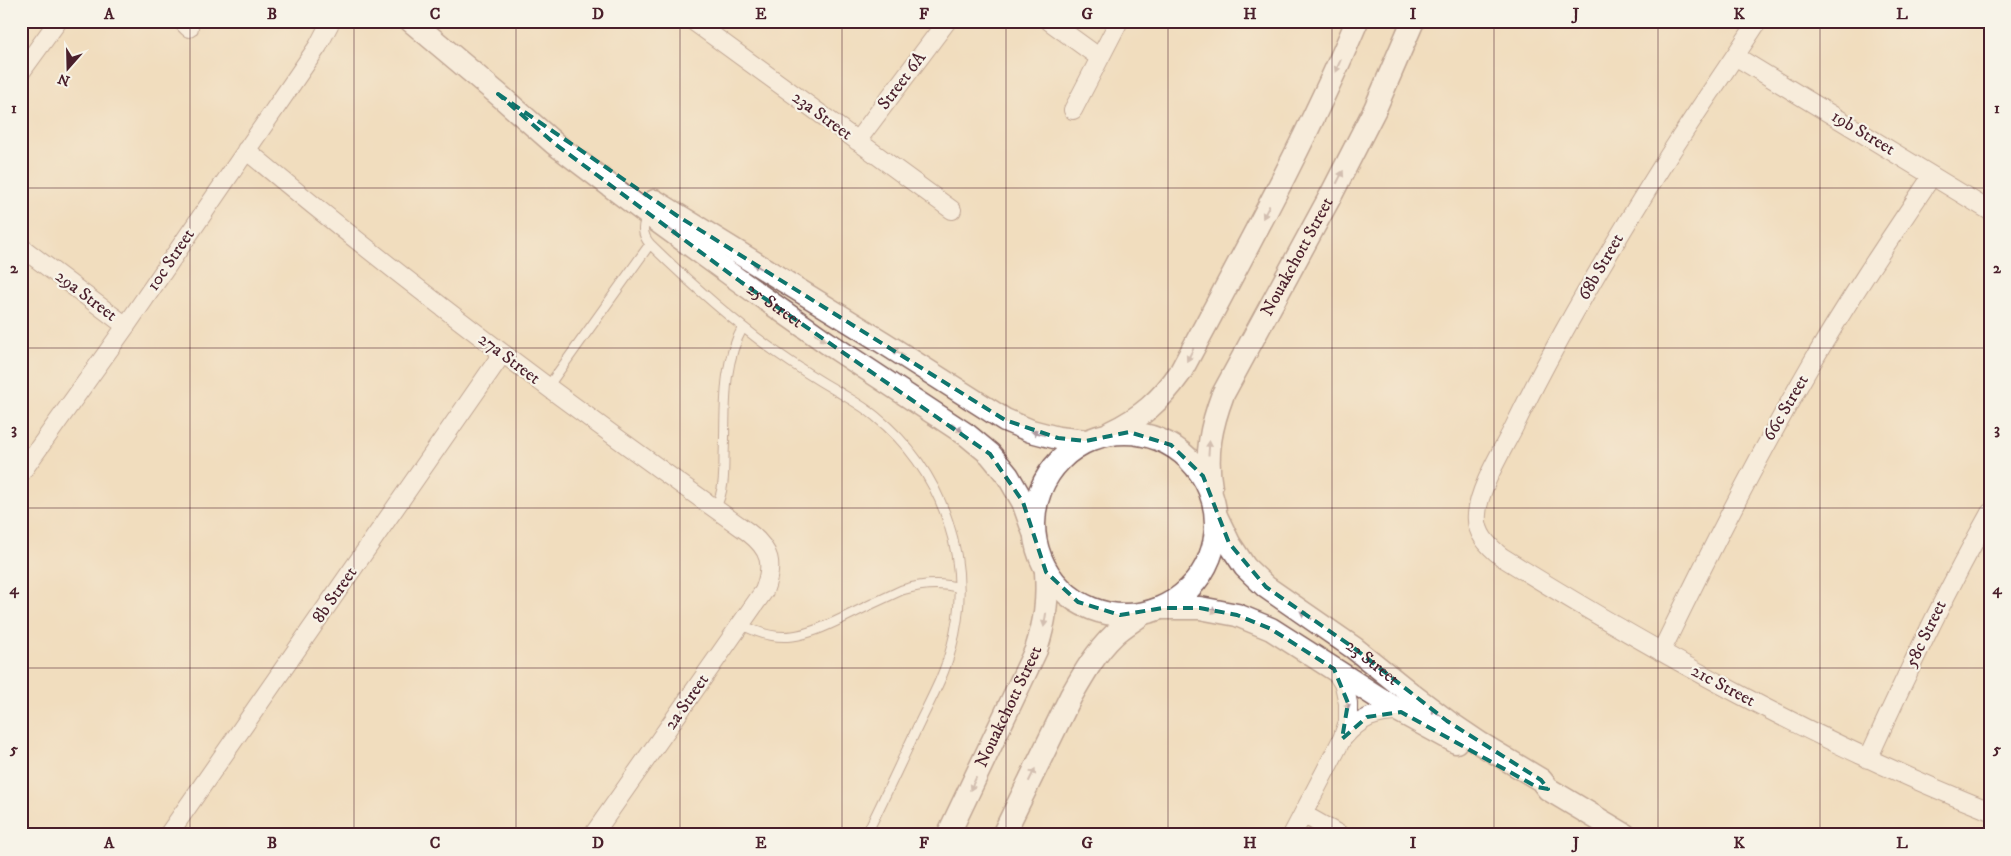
<svg xmlns="http://www.w3.org/2000/svg" width="2011" height="856" font-family="'IM FELL DW Pica',serif">
<style>
.lines{fill:none;stroke-linecap:round;stroke-linejoin:round}
.service-casing{stroke:#84625e;stroke-width:11}
.minor-casing{stroke:#84625e;stroke-width:20}
.tertiary-casing{stroke:#84625e;stroke-width:25}
.service{stroke:#fff;stroke-width:9}
.minor{stroke:#fff;stroke-width:18}
.tertiary{stroke:#fff;stroke-width:22}
.oneway{fill:#ae9aa0}
.marked{fill:none;stroke:#0f766e;stroke-width:4;stroke-dasharray:10 6;stroke-linejoin:round}
.grid{fill:none;stroke:#4a1f2b;stroke-width:1;stroke-opacity:0.55}
.labels{text-anchor:middle;dominant-baseline:central;stroke-width:4.5;stroke-linejoin:round;paint-order:stroke}
.street-label{font-size:18px;fill:#4a1f2b;stroke:#f7f3e8}
.neatline{fill:none;stroke:#4a1f2b;stroke-width:2}
.grid-label{font-size:16px;text-anchor:middle;font-weight:bold;fill:#4a1f2b}
</style>
<rect width="100%" height="100%" fill="#f7f3e8"/>
<filter id="ink" filterUnits="userSpaceOnUse"><feTurbulence type="fractalNoise" baseFrequency=".02" numOctaves="2"/><feDisplacementMap in="SourceGraphic" scale="10" xChannelSelector="R" yChannelSelector="G"/><feConvolveMatrix kernelMatrix="1 2 1 2 8 2 1 2 1" color-interpolation-filters="sRGB"/></filter>
<filter id="wash" filterUnits="userSpaceOnUse"><feTurbulence type="fractalNoise" baseFrequency=".0096" numOctaves="4" result="noise"/><feDisplacementMap in="SourceGraphic" scale="20" xChannelSelector="R" yChannelSelector="G"/><feGaussianBlur stdDeviation="1.12" result="paint"/><feColorMatrix in="noise" values="0 0 0 0 0 0 0 0 0 0 0 0 0 0 0 0 0 1.4 0 .05"/><feComposite in="paint" operator="in"/></filter>
<g filter="url(#wash)">
<rect width="100%" height="100%" fill="#f1ddbe"/>
</g>
<g filter="url(#ink)">
<g class="lines">
<g class="service-casing">
<path id="service" d="M649,215C641,225 642,235 650,244C690,283 731,320 776,352C796,366 816,379 837,391C850,399 863,406 875,416C944,472 975,563 951,649C944,676 930,701 918,726C901,762 884,799 866,835
M547,388L650,244
M715,509C724,492 724,475 724,456C726,412 721,366 743,327
M741,624C780,646 806,636 843,618C863,608 882,599 902,590C922,584 940,582 959,588"/>
</g>
<g class="minor-casing">
<path id="minor" d="M182,21L189,28
M693,21L952,210
M1049,21L1100,58
M1758,21C1727,69 1694,115 1664,163C1610,249 1558,336 1514,427C1503,449 1478,490 1477,514C1475,533 1488,546 1502,557C1658,654 1819,743 1990,811
M1735,56L1990,211
M21,72L58,21
M1073,110L1119,21
M857,141L947,21
M246,150C408,285 575,410 748,532C771,550 774,564 764,591L593,835
M21,247L126,326
M21,473L126,326L318,46L331,21
M1661,652C1709,553 1758,456 1813,361C1850,297 1891,237 1932,176
M1344,737C1361,717 1376,712 1401,712
M1868,759C1906,675 1945,593 1990,513
M1303,814L1340,835
M168,835L502,354
M1292,835L1342,739L1348,722V703L1344,685L1334,669"/>
</g>
<g class="tertiary-casing">
<g id="tertiary">
<path id="s1" d="M411,21L498,94L555,144L649,215L741,282L826,342L967,435L990,454L1008,476L1023,502L1033,530"/>
<path d="M655,201L884,343L1005,420L1031,431L1058,438L1086,441"/>
<path d="M1111,432C1141,418 1161,400 1180,373C1242,257 1306,142 1357,21"/>
<circle cx="1125" cy="524" r="91"/>
<path id="s2" d="M1211,488C1205,454 1211,426 1223,394L1331,195L1375,109L1413,21"/>
<path id="s3" d="M1217,518L1229,543L1245,567L1266,587L1354,648L1415,697L1447,721L1481,744L1541,780L1548,789L1625,835"/>
<path d="M1163,608H1200L1237,615L1271,629L1401,712L1456,742"/>
<path id="s4" d="M948,835L1036,650C1045,622 1048,601 1046,572"/>
<path d="M1003,835L1071,696C1083,675 1096,652 1114,635C1122,627 1133,621 1142,614"/>
</g>
</g>
<use href="#service" class="service"/>
<use href="#minor" class="minor"/>
<use href="#tertiary" class="tertiary"/>
</g>
<defs><path id="oneway-solid" d="M-6-.8H1V-3.2L6.5 0L1 3.2V.8H-6Z" transform="scale(1.25)"/></defs>
<g class="oneway">
<use href="#oneway-solid" transform="translate(1338 66) rotate(113)"/>
<use href="#oneway-solid" transform="translate(1340 177) rotate(-63)"/>
<use href="#oneway-solid" transform="translate(1266 212) rotate(118)"/>
<use href="#oneway-solid" transform="translate(673 232) rotate(36)"/>
<use href="#oneway-solid" transform="translate(759 267) rotate(-148)"/>
<use href="#oneway-solid" transform="translate(820 337) rotate(35)"/>
<use href="#oneway-solid" transform="translate(898 352) rotate(-147)"/>
<use href="#oneway-solid" transform="translate(1190 355) rotate(118)"/>
<use href="#oneway-solid" transform="translate(957 428) rotate(34)"/>
<use href="#oneway-solid" transform="translate(1038 433) rotate(-165)"/>
<use href="#oneway-solid" transform="translate(1209 448) rotate(-86)"/>
<use href="#oneway-solid" transform="translate(1211 610) rotate(11)"/>
<use href="#oneway-solid" transform="translate(1306 615) rotate(-147)"/>
<use href="#oneway-solid" transform="translate(1045 620) rotate(99)"/>
<use href="#oneway-solid" transform="translate(1347 703) rotate(83)"/>
<use href="#oneway-solid" transform="translate(1436 712) rotate(-144)"/>
<use href="#oneway-solid" transform="translate(1032 775) rotate(-64)"/>
<use href="#oneway-solid" transform="translate(973 784) rotate(116)"/>
</g>
</g>
<path d="M0 0H2011V856H0ZM498,94L676,215L1005,420L1058,438L1086,441L1129,432L1171,445L1203,476L1229,543L1266,587L1354,648L1447,721L1541,780L1548,789L1537,787L1401,712L1367,717L1342,739L1348,703L1334,669L1271,629L1237,615L1200,608H1163L1120,615L1078,602L1046,572L1023,502L990,454L741,282L555,144Z" fill="#f1ddbe" fill-opacity=".55" fill-rule="evenodd"/>
<path class="marked" d="M498,94L676,215L1005,420L1058,438L1086,441L1129,432L1171,445L1203,476L1229,543L1266,587L1354,648L1447,721L1541,780L1548,789L1537,787L1401,712L1367,717L1342,739L1348,703L1334,669L1271,629L1237,615L1200,608H1163L1120,615L1078,602L1046,572L1023,502L990,454L741,282L555,144Z"/>
<path class="grid" d="M190,21V835M354,21V835M516,21V835M680,21V835M842,21V835M1006,21V835M1168,21V835M1332,21V835M1494,21V835M1658,21V835M1820,21V835M21,188H1990M21,348H1990M21,508H1990M21,668H1990"/>
<g class="labels">
<g class="street-label">
<text transform="translate(902 81) rotate(-53)">Street 6A</text>
<text transform="translate(822 116) rotate(36)">23a Street</text>
<text transform="translate(1863 133) rotate(31)">19b Street</text>
<text stroke="none"><textPath href="#s2" startOffset="252">Nouakchott Street</textPath></text>
<text transform="translate(171 260) rotate(-56)">10c Street</text>
<text transform="translate(1601 267) rotate(-60)">68b Street</text>
<text transform="translate(86 296) rotate(37)">29a Street</text>
<text stroke="none"><textPath href="#s1" startOffset="462">25 Street</textPath></text>
<text transform="translate(509 359) rotate(37)">27a Street</text>
<text transform="translate(1786 408) rotate(-60)">66c Street</text>
<text transform="translate(335 595) rotate(-55)">8b Street</text>
<text transform="translate(1926 634) rotate(-64)">58c Street</text>
<text stroke="none"><textPath href="#s3" startOffset="216">23 Street</textPath></text>
<text transform="translate(1723 686) rotate(28)">21c Street</text>
<text transform="translate(687 702) rotate(-55)">2a Street</text>
<text stroke="none"><textPath href="#s4" startOffset="142">Nouakchott Street</textPath></text>
</g>
</g>
<rect width="2011" height="856" fill="none" stroke="#f7f3e8" stroke-width="55"/>
<g transform="translate(68 68) rotate(200)" stroke="#f7f3e8" stroke-width="4" paint-order="stroke">
<path d="M0-4L9 19L0 12L-9 19Z" fill="#4a1f2b"/>
<text y="-8" font-size="14" font-weight="bold" text-anchor="middle" fill="#4a1f2b">N</text>
</g>
<rect x="28" y="28" width="1956" height="800" class="neatline"/>
<g class="grid-label">
<text x="109" y="19">A</text>
<text x="272" y="19">B</text>
<text x="435" y="19">C</text>
<text x="598" y="19">D</text>
<text x="761" y="19">E</text>
<text x="924" y="19">F</text>
<text x="1087" y="19">G</text>
<text x="1250" y="19">H</text>
<text x="1413" y="19">I</text>
<text x="1576" y="19">J</text>
<text x="1739" y="19">K</text>
<text x="1902" y="19">L</text>
<text x="14" y="113">1</text>
<text x="1997" y="113">1</text>
<text x="14" y="273">2</text>
<text x="1997" y="273">2</text>
<text x="14" y="434">3</text>
<text x="1997" y="434">3</text>
<text x="14" y="594">4</text>
<text x="1997" y="594">4</text>
<text x="14" y="754">5</text>
<text x="1997" y="754">5</text>
<text x="109" y="848">A</text>
<text x="272" y="848">B</text>
<text x="435" y="848">C</text>
<text x="598" y="848">D</text>
<text x="761" y="848">E</text>
<text x="924" y="848">F</text>
<text x="1087" y="848">G</text>
<text x="1250" y="848">H</text>
<text x="1413" y="848">I</text>
<text x="1576" y="848">J</text>
<text x="1739" y="848">K</text>
<text x="1902" y="848">L</text>
</g>
</svg>
